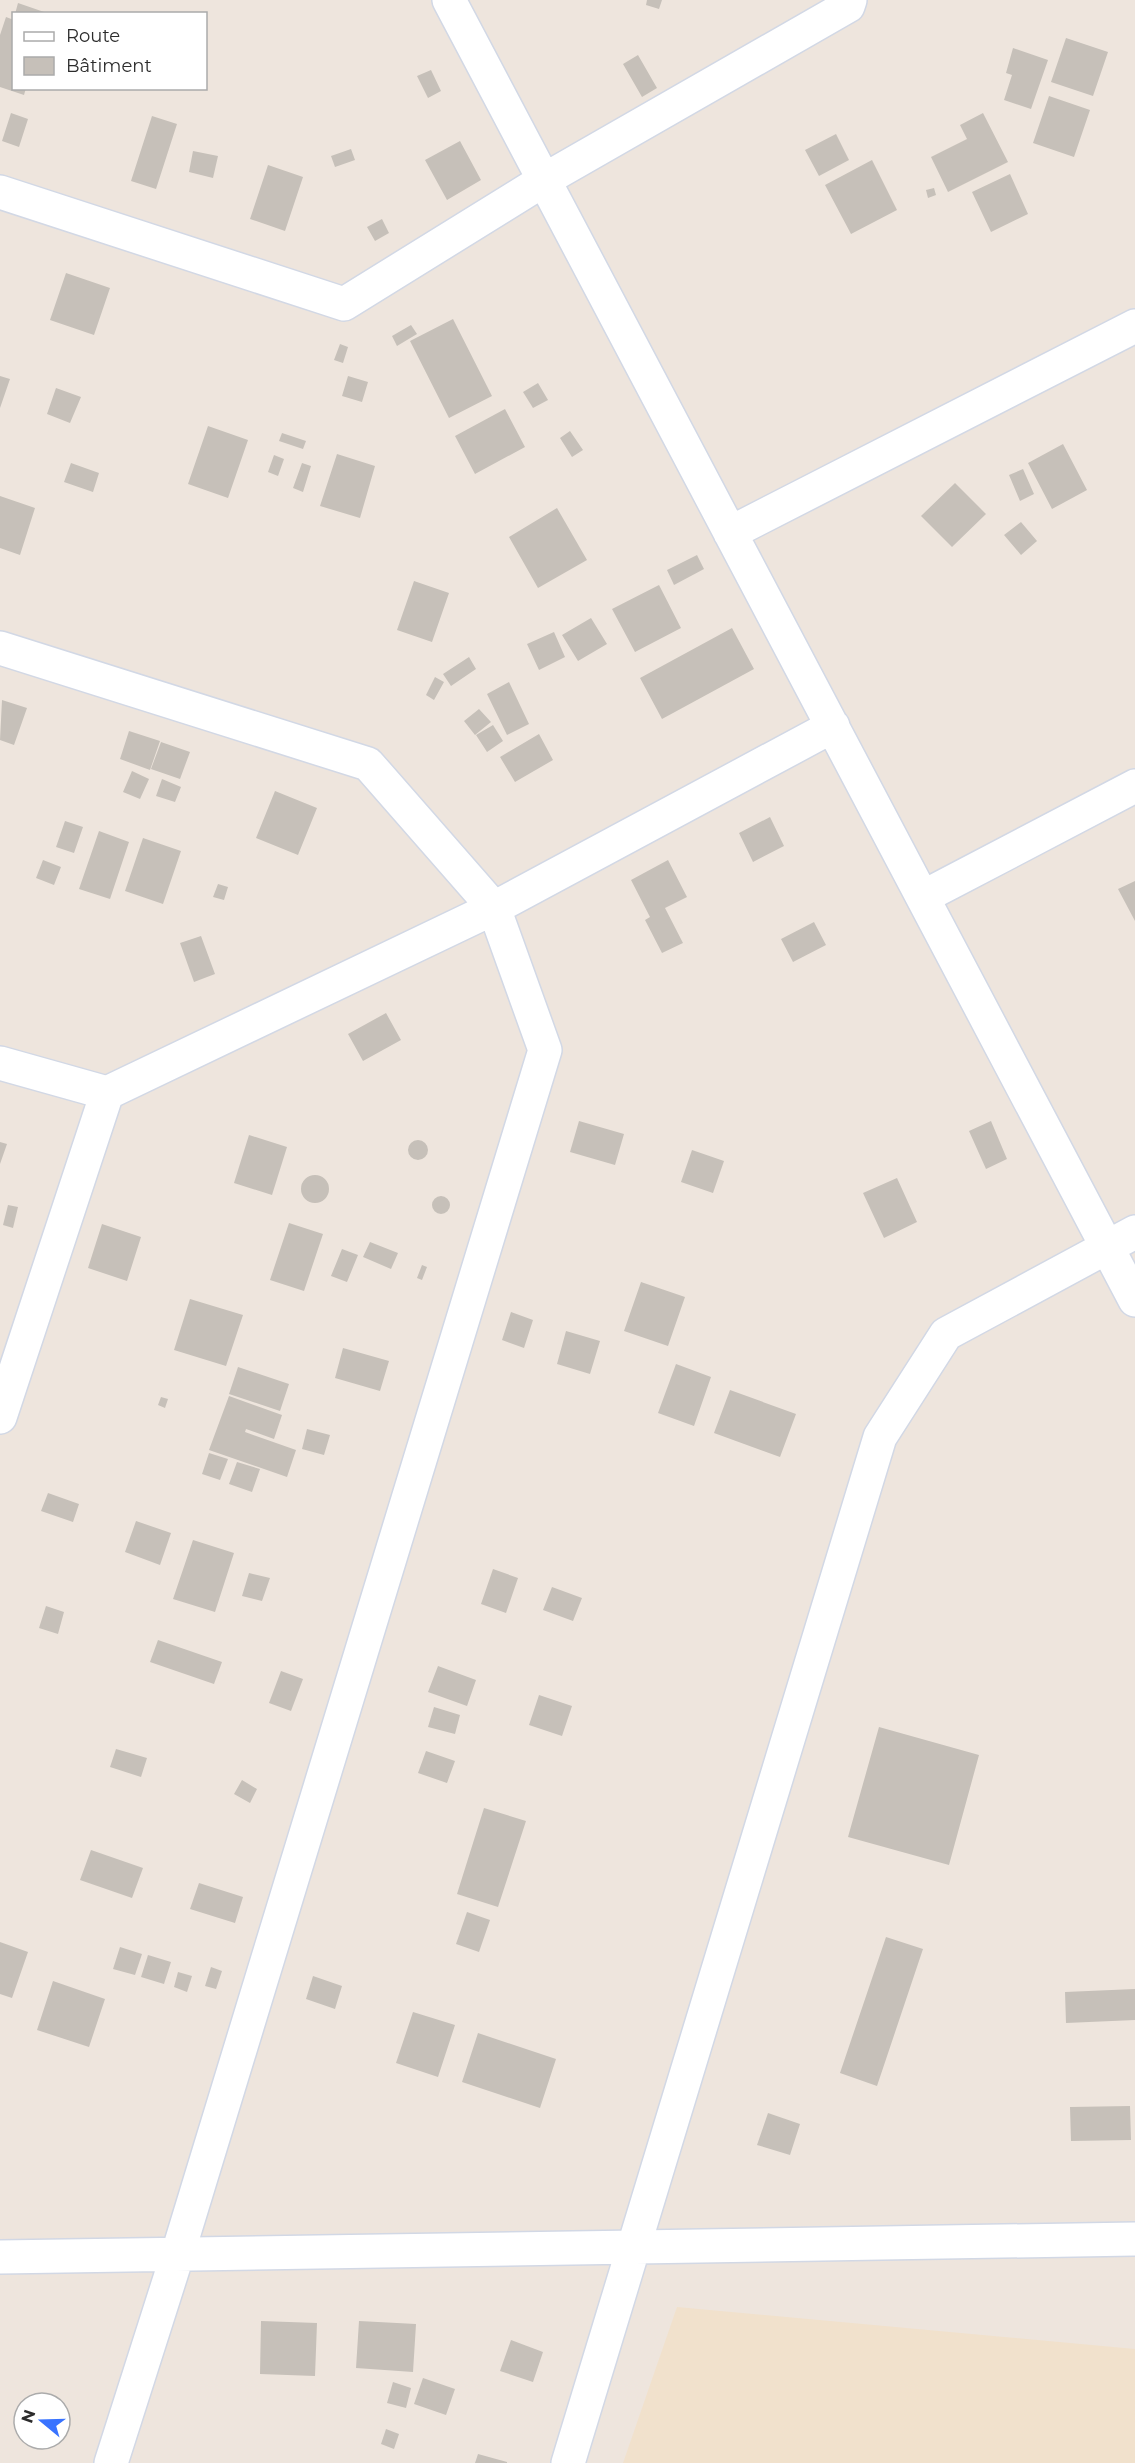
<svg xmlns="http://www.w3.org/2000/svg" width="1135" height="2463" font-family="Montserrat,sans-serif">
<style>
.education{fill:#f1e1cc}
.building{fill:#c6c0b9}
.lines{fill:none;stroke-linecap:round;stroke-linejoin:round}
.minor-casing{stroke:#d2d8e5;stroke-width:36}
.minor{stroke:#fff;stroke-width:33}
</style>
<rect width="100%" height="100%" fill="#eee5dd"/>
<path class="education" d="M677,2307L1135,2349V2463H623Z"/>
<path class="building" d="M647,0H662L659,9L646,5Z
M18,3L47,13V14H15Z
M6,17L14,20V88H26L24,95L0,87V35Z
M1066,38L1108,52L1093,96L1051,82Z
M1013,48L1048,60L1031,109L1004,100L1012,75L1006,73Z
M638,55L657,88L642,97L623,64Z
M431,70L441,91L428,98L417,76Z
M1049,96L1090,110L1074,157L1033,143Z
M11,113L28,119L19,147L2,141Z
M983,113L1008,162L948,192L931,157L967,139L960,125Z
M152,116L177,124L156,189L131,181Z
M836,134L849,160L819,176L805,150Z
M460,141L481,180L447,200L425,160Z
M351,149L355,160L335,167L331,156Z
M193,151L218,156L213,178L189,172Z
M872,160L897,210L851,234L825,185Z
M268,165L303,177L285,231L250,219Z
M1010,174L1028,214L991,232L972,192Z
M934,188L936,195L928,198L926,190Z
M382,219L389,233L375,241L367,227Z
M66,273L110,288L94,335L50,320Z
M453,319L492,396L449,418L410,341Z
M411,325L417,334L397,346L392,336Z
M340,344L348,347L343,363L334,360Z
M0,376L10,379L0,408Z
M348,376L368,382L362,402L342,396Z
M538,383L548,400L533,408L523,392Z
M56,388L81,397L70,423L47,414Z
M505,409L525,447L475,474L455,436Z
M208,426L248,440L228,498L188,484Z
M570,431L583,450L572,457L560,438Z
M282,433L306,441L303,449L279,441Z
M1063,444L1087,490L1052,509L1028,463Z
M337,454L375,466L360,518L320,506Z
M274,455L284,459L278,476L268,472Z
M71,463L99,473L93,492L64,482Z
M302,463L311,466L303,492L293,488Z
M1023,469L1034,494L1020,501L1009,475Z
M955,483L986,514L952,547L921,516Z
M0,496L35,508L20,555L0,548Z
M557,508L587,560L538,588L509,537Z
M1021,522L1037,541L1021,555L1004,535Z
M697,555L704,569L674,585L667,570Z
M414,581L449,593L432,642L397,630Z
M659,585L681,628L635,652L612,609Z
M591,618L607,644L578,661L562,635Z
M732,628L754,669L662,719L640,678Z
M554,632L565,657L539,670L527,644Z
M469,657L476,669L451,686L443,674Z
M435,677L444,682L434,700L426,695Z
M509,682L529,724L507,735L487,694Z
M2,700L27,708L14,745L0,740Z
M479,709L491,722L475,735L464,721Z
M493,725L503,741L487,752L476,735Z
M129,731L160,741L150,770L120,759Z
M539,734L553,760L515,782L500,757Z
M161,742L190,752L180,779L151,769Z
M132,771L149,779L140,799L123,792Z
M162,779L181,787L175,802L156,796Z
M275,791L317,808L298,855L256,838Z
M770,817L784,846L753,862L739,833Z
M65,821L83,827L74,853L56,847Z
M99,831L129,842L110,899L79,889Z
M143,838L181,851L163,904L125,891Z
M43,860L61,867L54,885L36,878Z
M668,860L687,897L665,908L683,943L662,953L645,920L650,917L631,880Z
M1135,881V921L1118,889Z
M218,884L228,887L224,900L213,897Z
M814,922L826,945L793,962L781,939Z
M201,936L215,974L194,982L180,943Z
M386,1013L401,1040L363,1061L348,1034Z
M579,1121L624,1134L615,1165L570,1152Z
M991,1121L1007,1159L986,1169L969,1131Z
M249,1135L287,1147L272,1195L234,1183Z
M408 1150a10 10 0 1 1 20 0a10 10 0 1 1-20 0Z
M0,1142L7,1144L0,1164Z
M692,1150L724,1161L713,1193L681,1182Z
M301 1189a14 14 0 1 1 28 0a14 14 0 1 1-28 0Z
M897,1178L917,1222L884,1238L863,1193Z
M432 1205a9 9 0 1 1 18 0a9 9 0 1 1-18 0Z
M8,1205L18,1207L13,1228L3,1225Z
M289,1223L323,1234L304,1291L270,1280Z
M102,1224L141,1237L127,1281L88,1268Z
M370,1242L398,1253L391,1269L363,1257Z
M342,1249L358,1255L347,1282L331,1276Z
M422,1265L427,1267L422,1280L417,1278Z
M641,1282L685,1297L668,1346L624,1331Z
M190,1299L243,1315L226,1366L174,1350Z
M511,1312L533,1320L524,1348L502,1340Z
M566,1331L600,1341L590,1374L557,1364Z
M343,1348L389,1361L380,1391L335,1378Z
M676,1364L711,1377L694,1426L658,1413Z
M238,1367L289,1384L280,1411L229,1394Z
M730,1390L796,1414L780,1457L714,1433Z
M229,1396L282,1415L274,1439L246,1429L245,1432L296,1450L287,1477L209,1450Z
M161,1397L168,1399L165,1408L158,1405Z
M307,1429L330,1435L324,1455L302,1449Z
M209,1453L228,1459L220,1480L202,1474Z
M237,1462L260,1469L252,1492L229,1484Z
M48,1493L79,1504L73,1522L41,1511Z
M136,1521L171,1533L160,1565L125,1552Z
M193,1540L234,1553L215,1612L173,1599Z
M493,1569L518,1578L506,1613L481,1604Z
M249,1573L270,1578L262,1601L242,1596Z
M552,1587L582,1598L573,1621L543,1610Z
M46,1606L64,1612L58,1634L39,1628Z
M158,1640L222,1662L214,1684L150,1662Z
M438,1666L476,1680L467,1706L428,1692Z
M281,1671L303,1679L291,1711L269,1703Z
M539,1695L572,1706L562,1736L529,1725Z
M434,1707L460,1715L455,1734L428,1727Z
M879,1727L979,1755L949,1865L848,1837Z
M116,1749L147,1758L141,1777L110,1767Z
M426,1751L455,1761L447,1783L418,1773Z
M242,1780L257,1789L250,1803L234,1794Z
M484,1808L526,1821L498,1907L457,1894Z
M91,1850L143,1868L132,1898L80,1880Z
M199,1883L243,1897L235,1923L190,1909Z
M467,1912L490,1920L479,1952L456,1944Z
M886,1937L923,1949L877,2086L840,2073Z
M0,1942L28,1952L12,1998L0,1994Z
M120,1947L142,1954L135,1975L113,1969Z
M148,1955L171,1962L164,1984L141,1977Z
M211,1967L222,1971L216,1989L205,1986Z
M178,1972L192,1976L187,1992L174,1987Z
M313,1976L342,1986L335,2009L306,1999Z
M53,1981L105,1999L89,2047L37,2030Z
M1135,1989V2020L1066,2023L1065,1992Z
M413,2012L455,2025L438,2077L396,2063Z
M478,2033L556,2059L540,2108L462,2082Z
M1130,2106L1131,2140L1071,2141L1070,2107Z
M768,2113L800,2124L790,2155L757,2145Z
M261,2321L317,2323L315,2376L260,2374Z
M359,2321L416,2324L413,2372L356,2368Z
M511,2340L543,2352L533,2382L500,2371Z
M423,2378L455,2389L446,2415L414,2404Z
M393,2382L411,2388L406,2408L387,2403Z
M386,2429L399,2434L394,2449L381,2444Z
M478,2454L507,2462V2463H475Z"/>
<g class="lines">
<g class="minor-casing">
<path id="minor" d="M449,0L1135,1300
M0,192L344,304L544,180L848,6L850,0
M730,533L1135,326
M0,648L368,764L494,908L545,1050L178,2253L111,2463
M923,897L1135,786
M0,1063L107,1093
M0,1417L107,1093L494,908L833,726
M0,2257L1135,2239
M568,2463L880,1437L946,1334L1135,1232"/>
</g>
<use href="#minor" class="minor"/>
</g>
<rect x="12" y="12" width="195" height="78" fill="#ffffff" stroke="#ababab" stroke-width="1.5"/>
<rect x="24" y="32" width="30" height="9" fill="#ffffff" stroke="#ababab" stroke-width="1.5"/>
<text x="66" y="42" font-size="18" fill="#2c2c2c">Route</text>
<rect x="24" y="57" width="30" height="18" fill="#c6c0b9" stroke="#ababab" stroke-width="1.5"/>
<text x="66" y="72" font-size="18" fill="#2c2c2c">Bâtiment</text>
<g transform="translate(42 2421) rotate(289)"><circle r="28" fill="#ffffff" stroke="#ababab" stroke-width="1.5"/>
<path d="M0-4.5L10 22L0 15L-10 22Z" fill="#3973ff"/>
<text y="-9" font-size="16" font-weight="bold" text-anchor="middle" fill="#2c2c2c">N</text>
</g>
</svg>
